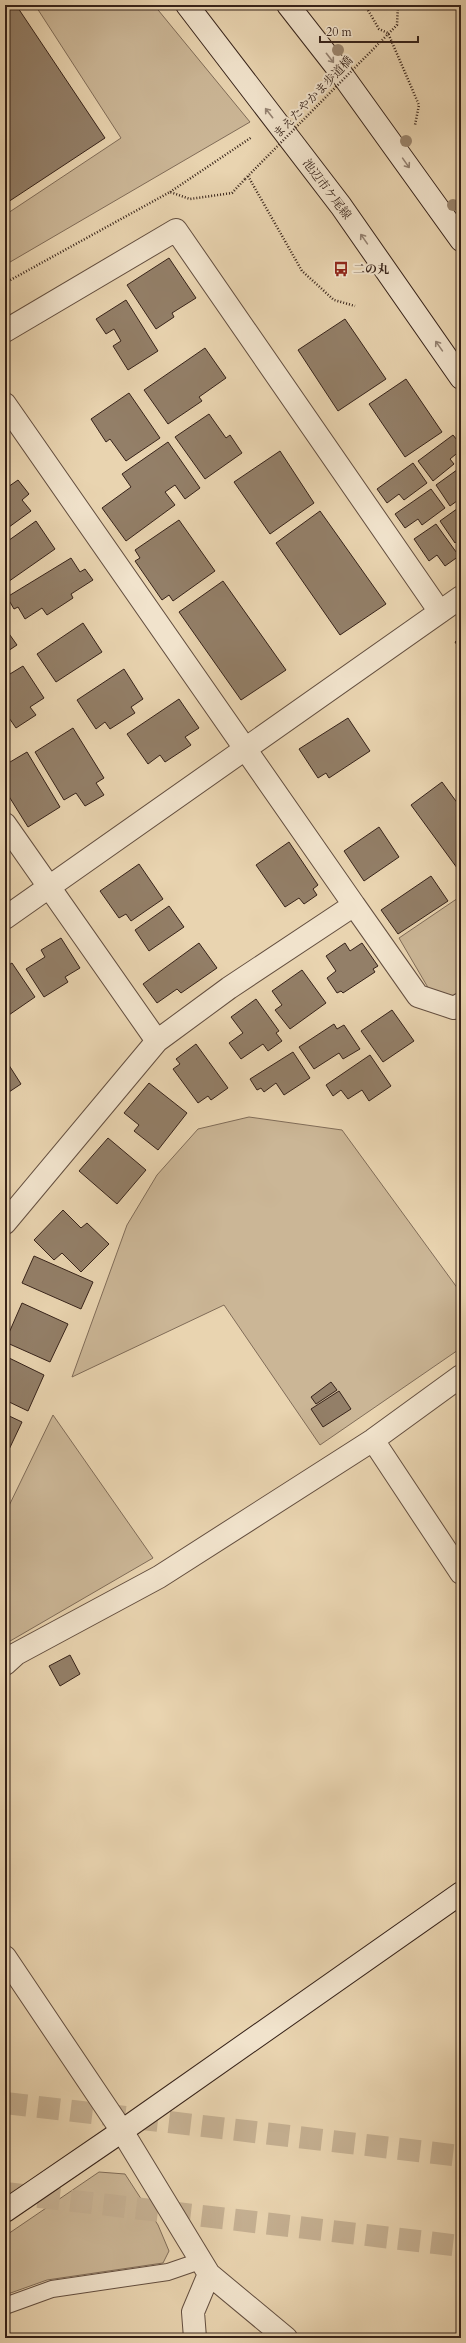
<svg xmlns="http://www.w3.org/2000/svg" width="466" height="2343" font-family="Cardo,'Noto Serif JP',serif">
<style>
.green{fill:#cbb696;stroke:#806c58}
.building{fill:#937f68;stroke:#362219}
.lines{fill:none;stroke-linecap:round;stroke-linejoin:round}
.highway-tunnel{stroke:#c5b092;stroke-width:22;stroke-dasharray:22 11;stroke-linecap:butt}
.lane-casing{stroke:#634e3f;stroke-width:18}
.street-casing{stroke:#634e3f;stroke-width:24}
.secondary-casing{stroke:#362219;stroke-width:24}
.path{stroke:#362219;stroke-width:2.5;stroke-dasharray:1 2;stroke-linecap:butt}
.lane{stroke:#f1e3cc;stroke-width:16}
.street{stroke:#f1e3cc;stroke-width:22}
.secondary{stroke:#f1e3cc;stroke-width:22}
.path-bridge{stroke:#362219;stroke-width:2.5;stroke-dasharray:1 2;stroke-linecap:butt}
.tree{fill:#9b866e}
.oneway{stroke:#948272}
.labels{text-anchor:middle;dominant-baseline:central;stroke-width:4;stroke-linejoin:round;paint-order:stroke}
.street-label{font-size:12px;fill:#362219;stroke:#f1e3cc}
.poi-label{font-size:12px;font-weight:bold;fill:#362219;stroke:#f1e3cc;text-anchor:start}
</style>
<rect width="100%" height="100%" fill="#e9d4b0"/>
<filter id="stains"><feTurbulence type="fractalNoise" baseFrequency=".005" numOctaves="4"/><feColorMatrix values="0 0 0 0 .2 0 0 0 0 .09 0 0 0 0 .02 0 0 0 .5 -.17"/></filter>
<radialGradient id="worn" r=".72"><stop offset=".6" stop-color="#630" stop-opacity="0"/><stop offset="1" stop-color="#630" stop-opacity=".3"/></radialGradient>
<path class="green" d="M35,5H154L250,122L5,265V215L121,138Z
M461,896V991L454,996L430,991L399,938Z
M249,1117L342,1130L461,1293V1348L320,1445L224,1305L72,1377L127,1225L157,1175L198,1129Z
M53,1415L153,1558L5,1644V1514Z
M99,2172L125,2174L158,2225L169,2251L163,2263L47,2280L5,2295V2236Z"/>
<path class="building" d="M5,5H16L105,138L5,204Z
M169,258L196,298L172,313L174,317L156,329L127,285Z
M126,300L158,351L128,370L113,346L121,341L114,329L106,334L96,319Z
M345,319L386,379L338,411L298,350Z
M205,348L226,378L199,397L202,401L168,424L144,390Z
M406,379L442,432L405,457L369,404Z
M129,393L160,438L126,461L110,439L106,442L91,419Z
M209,414L226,438L230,435L242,453L205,479L175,437Z
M453,435L461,445V450L450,459L454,464L433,481L418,461Z
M168,442L200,488L185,499L175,485L165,492L175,505L126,541L102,508L131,487L122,474Z
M280,451L314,503L270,534L234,482Z
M413,463L427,483L404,500L399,494L387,503L377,489Z
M461,467V498L450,506L436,485Z
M18,480L29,494L22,500L31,511L5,530V489Z
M431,489L445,508L422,525L418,519L405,528L395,514Z
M461,506V538L455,543L440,521Z
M320,511L386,604L340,635L276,543Z
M179,520L215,571L173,601L169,595L162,600L135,561L140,558L135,550Z
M36,521L55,549L5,584V543Z
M436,524L459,556L445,566L437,555L429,561L414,539Z
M71,558L80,572L85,569L93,580L71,594L73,598L47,615L42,608L25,619L18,607L14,609L7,597Z
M223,581L286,670L241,700L179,612Z
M83,623L102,652L56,682L37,654Z
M5,628L17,645L5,653Z
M461,637V651L455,642Z
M23,666L44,698L30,707L36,715L16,728L5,712V677Z
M124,669L143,699L131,707L135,713L110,729L105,722L96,729L77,700Z
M179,699L199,728L185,737L191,745L165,762L160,755L148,764L127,734Z
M348,718L370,751L329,778L326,773L318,778L299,749Z
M73,728L104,778L96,783L104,795L85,806L76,793L64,800L35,752Z
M27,752L60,807L28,827L5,790V765Z
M442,782L461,808L460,872L411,805Z
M379,827L399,857L364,881L344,851Z
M289,842L318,885L313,889L317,895L304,904L299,898L285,907L256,865Z
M139,864L163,899L131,921L126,914L119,918L100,891Z
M431,876L448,901L398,934L381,910Z
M169,906L184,927L149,951L135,930Z
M61,938L80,968L65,977L68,982L44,997L26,969L45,957L41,950Z
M199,943L217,968L181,993L177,989L157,1003L143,984Z
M345,943L350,951L362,943L378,966L373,969L375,972L343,993L341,991L337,993L327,978L336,971L326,956Z
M12,963L35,997L6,1017L5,967Z
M302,970L326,1003L290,1029L275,1010L282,1005L272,991Z
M256,999L279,1031L276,1033L282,1041L268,1051L263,1044L241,1059L229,1043L243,1033L231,1017Z
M392,1010L414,1041L383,1062L361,1031Z
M334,1024L337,1029L344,1025L360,1049L343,1059L339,1053L314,1069L299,1047Z
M196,1044L228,1088L211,1100L208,1096L198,1103L173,1069L180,1064L176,1059Z
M293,1052L310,1078L284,1095L276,1083L264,1092L261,1088L257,1090L250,1079Z
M370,1055L391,1086L369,1101L362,1090L348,1099L341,1090L333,1096L326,1085Z
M5,1059L21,1084L6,1094L9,1097L5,1100Z
M149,1083L187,1113L158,1150L134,1131L139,1125L124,1113Z
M108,1138L146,1170L117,1204L79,1171Z
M63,1210L81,1228L87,1223L109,1244L81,1272L62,1253L54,1260L34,1240Z
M34,1256L93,1282L81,1309L22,1283Z
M22,1303L68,1324L50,1362L5,1342Z
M5,1356L44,1375L28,1411L5,1400Z
M331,1382L337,1390L316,1404L311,1397Z
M339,1391L351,1409L323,1427L311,1409Z
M5,1414L22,1422L5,1458Z
M70,1655L80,1674L60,1686L49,1666Z"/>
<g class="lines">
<path class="highway-tunnel" d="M5,2103L461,2156
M5,2193L461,2246"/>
<g class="lane-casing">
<path id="lane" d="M5,2306L52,2289L168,2272L200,2261"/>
</g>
<g class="street-casing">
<path id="street" d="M5,331L176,230L440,612
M5,404L354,905L229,988L157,1041L5,1223
M5,824L157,1041
M354,905L418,996L454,1008L461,1004
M5,918L461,597
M373,1440L461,1573
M5,1664L16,1654L159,1577L373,1440L461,1376
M5,1957L122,2131L209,2274L286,2338
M195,2338L193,2312L209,2274"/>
</g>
<g class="secondary-casing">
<path id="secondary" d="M187,5L341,206L461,378
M288,5L338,69L461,240
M5,2211L122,2131L461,1893"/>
</g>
<path class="path" d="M365,5L379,29L388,33L419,105L415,125
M248,176L302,271L334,300L355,306
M170,192L252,137
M5,283L170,192L190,199L232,193L245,179"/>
<use href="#lane" class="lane"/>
<use href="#street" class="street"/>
<use href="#secondary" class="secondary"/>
<path class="path-bridge" d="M245,179L397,25L398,5"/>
</g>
<g class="tree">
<circle cx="338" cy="50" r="6"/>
<circle cx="406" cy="141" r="6"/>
<circle cx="453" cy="205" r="6"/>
</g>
<defs><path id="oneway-shaft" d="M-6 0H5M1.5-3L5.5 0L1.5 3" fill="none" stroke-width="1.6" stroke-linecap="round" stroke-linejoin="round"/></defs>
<g class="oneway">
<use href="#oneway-shaft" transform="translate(330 58) rotate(52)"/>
<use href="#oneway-shaft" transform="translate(269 113) rotate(-128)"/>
<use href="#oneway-shaft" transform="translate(406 163) rotate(55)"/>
<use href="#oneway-shaft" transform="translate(364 239) rotate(-125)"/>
<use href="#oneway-shaft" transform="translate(439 346) rotate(-125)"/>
</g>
<defs>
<g id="bus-bare" transform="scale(1.2)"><path d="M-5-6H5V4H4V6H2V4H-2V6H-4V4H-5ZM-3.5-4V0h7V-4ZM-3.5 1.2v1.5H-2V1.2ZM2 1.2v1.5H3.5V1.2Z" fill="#8f2418" stroke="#f1e3cc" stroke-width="2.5" paint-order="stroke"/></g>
</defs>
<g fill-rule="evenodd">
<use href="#bus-bare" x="341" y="269"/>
</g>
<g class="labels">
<g class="street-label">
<text transform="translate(313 97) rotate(-46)">まえたやかま歩道橋</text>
<text transform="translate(327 189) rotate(53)">池辺市ケ尾線</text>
</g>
<g class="poi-label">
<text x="353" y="269">二の丸</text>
</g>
</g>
<rect width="466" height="2343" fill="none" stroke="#e9d4b0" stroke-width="20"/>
<rect x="6" y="6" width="454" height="2331" fill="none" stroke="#362219" stroke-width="2"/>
<rect x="10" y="10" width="446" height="2323" fill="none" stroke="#362219"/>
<path d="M320 36v6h98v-6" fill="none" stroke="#362219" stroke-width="2"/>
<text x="326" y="36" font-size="12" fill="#362219" stroke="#f1e3cc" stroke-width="3" paint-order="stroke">20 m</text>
<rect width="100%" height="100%" filter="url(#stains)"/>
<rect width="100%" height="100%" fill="url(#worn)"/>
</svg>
